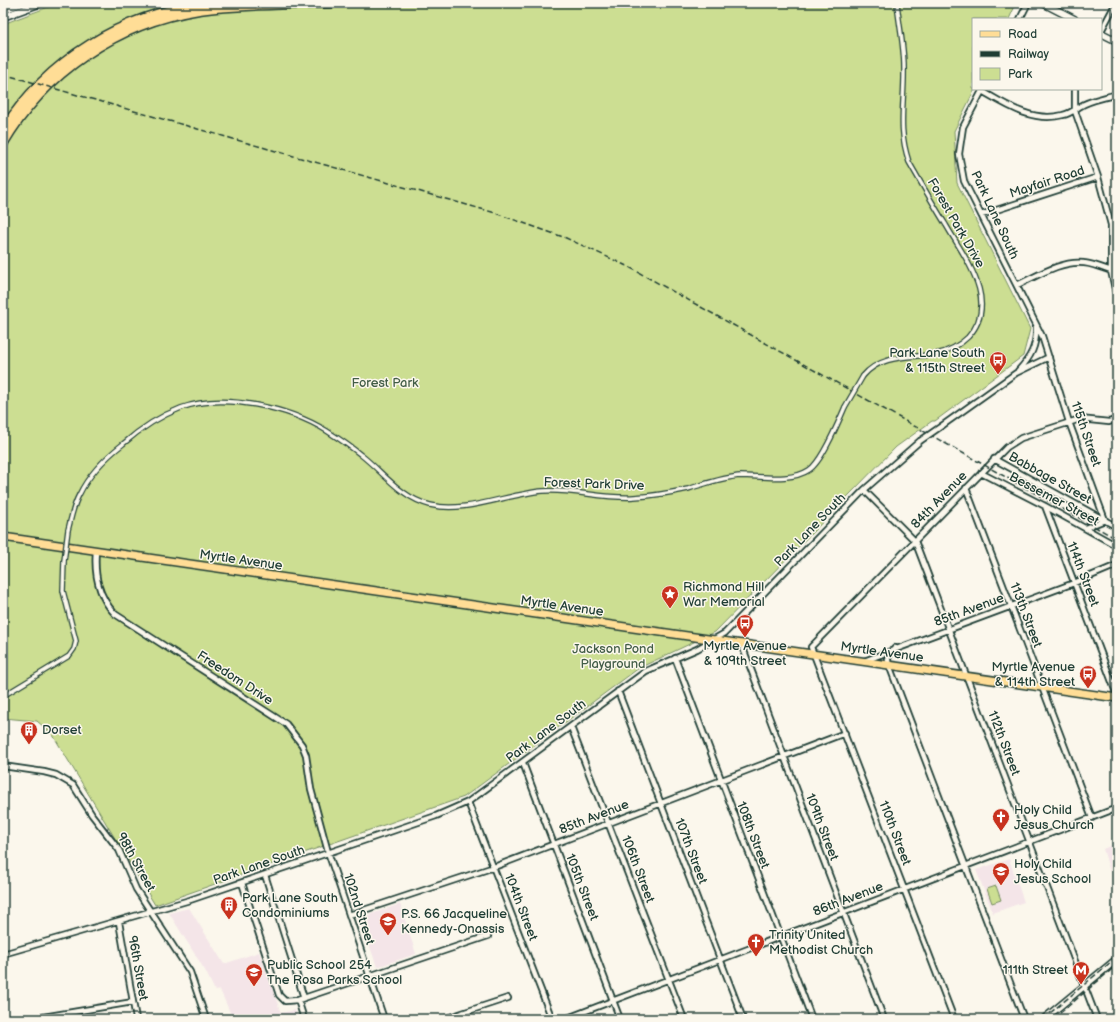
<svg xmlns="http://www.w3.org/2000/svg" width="1120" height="1022" font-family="'Balsamiq Sans',sans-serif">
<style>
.built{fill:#f4e5e8}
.green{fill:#ccde92;stroke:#768e63}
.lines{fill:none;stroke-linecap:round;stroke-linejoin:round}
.pedestrian-casing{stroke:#1f3d34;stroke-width:6}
.minor-casing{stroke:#1f3d34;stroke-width:8}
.secondary-casing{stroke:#1f3d34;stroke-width:9}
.primary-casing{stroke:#1f3d34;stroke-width:10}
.motorway-casing{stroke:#1f3d34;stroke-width:11}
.pedestrian{stroke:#fbf7ec;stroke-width:3.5}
.minor{stroke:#fbf7ec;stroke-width:4.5}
.secondary{stroke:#fbf7ec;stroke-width:6}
.primary{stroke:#ffdd96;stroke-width:7}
.motorway{stroke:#ffdd96;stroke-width:8}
.rail{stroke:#1f3d34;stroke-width:1.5;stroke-dasharray:6 3;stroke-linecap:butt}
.pedestrian-bridge-casing{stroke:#1f3d34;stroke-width:6;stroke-linecap:butt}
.minor-bridge-casing{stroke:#1f3d34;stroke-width:8;stroke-linecap:butt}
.pedestrian-bridge{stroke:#fbf7ec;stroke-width:3.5}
.minor-bridge{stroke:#fbf7ec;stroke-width:4.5}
.labels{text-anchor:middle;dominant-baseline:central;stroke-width:3;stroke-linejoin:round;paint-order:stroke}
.street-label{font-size:13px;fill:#1f3d34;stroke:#fbf7ec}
.poi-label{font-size:13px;fill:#1f3d34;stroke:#fbf7ec;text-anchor:start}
.park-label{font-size:13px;fill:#425d47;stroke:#fbf7ec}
</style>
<rect width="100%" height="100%" fill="#fbf7ec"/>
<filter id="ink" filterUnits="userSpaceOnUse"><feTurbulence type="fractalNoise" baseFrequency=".025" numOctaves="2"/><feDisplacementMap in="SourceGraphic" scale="8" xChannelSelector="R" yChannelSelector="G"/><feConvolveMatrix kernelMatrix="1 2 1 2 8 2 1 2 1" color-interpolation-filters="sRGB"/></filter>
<g filter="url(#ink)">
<path class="built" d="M1117,843V869L1110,872L1103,849Z
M1009,859L1024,902L993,913L976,870Z
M400,904L416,954L377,967L360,918Z
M189,908L224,964L259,952L281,1013L295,1010L298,1019H233L220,990L215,991L206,972L169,913Z"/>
<path class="green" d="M59,3H1015L1016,4L1009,19H973V89H975L954,131L957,183L1030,329L1023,356L935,421H932L896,447L715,632L639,668L464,797L155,905L53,735L37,721L3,718V24Z
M996,886L1001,900L992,903L987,889Z"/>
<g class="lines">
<g class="pedestrian-casing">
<path id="pedestrian" d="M863,376C881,354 911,358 936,354C949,351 959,346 968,337C1001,302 964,257 946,225C933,204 921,183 909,162C897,127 905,103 904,67C904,46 899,24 897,3
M68,530C71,519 73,506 79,495C89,474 105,458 123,444C140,429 160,416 181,408C223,392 290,408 327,431C338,438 350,446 361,455C383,472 401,498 430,505C464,514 507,494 543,491C573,489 603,499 634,497C652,496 670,493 688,489C705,484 723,477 741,476C761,476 791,482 809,470C822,462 838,423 845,407
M3,696L69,656L74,649L76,641L63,591L64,561"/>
</g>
<g class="minor-casing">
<path id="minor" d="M1020,19L1028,3
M1101,31L1116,3
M983,89L963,127L959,154L964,181L1042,336L1069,422L1105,520L1085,528
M1075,89V111L1098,177L1111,225V271L1117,298
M982,91C1006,105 1033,123 1063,115C1069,114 1073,111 1079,107C1089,100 1105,98 1117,94
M981,215L1098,177
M1017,285C1037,276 1062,260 1084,263C1095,264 1107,270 1117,273
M1018,371C1031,357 1037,346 1036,326
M943,425L1016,373L1049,357
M994,459L1117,527
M981,473L1045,506L1117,546
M966,488L1092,818
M864,490L915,541L1097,1019
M1045,506L1117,695
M96,551C94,575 98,596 115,614L286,724L302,745L306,755L311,789L328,852L384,1019
M741,643L884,1019
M895,648C890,654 886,657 889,665L1024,1019
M675,658L812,1019
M864,661L1074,583L1117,565
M618,691L743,1019
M571,727L684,1019
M523,763L620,1019
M3,766L44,772L56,775L73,785L92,815L119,850L136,889L190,972L206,1019
M468,802L552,1019
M265,875L304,998
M242,883L279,995L285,1001L298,1000L488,936
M349,915L494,867L845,733
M119,922L136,1019
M3,954L190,900L436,816L468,802L646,671L697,649L725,633L864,490L920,441
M298,1000L304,1019
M31,1019L133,1002
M444,1019L508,998
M565,1019L1117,808
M954,1019L811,647L1007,447L1021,438L1080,419L1109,422L1117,419"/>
</g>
<g class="secondary-casing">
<path id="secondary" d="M1043,3L1074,19
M3,10L23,3
M3,17L41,3
M1101,33L1117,41
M1044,1019L1117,959"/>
</g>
<g class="primary-casing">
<path id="primary" d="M3,537L1117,698"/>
</g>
<g class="motorway-casing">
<path id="motorway" d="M3,130C48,59 122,15 205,3
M3,144C45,72 117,23 199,10C242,4 288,5 332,3"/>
</g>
<use href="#pedestrian" class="pedestrian"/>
<use href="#minor" class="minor"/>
<use href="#secondary" class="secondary"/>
<use href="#primary" class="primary"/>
<use href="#motorway" class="motorway"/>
<path class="rail" d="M3,74L492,212L566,238L629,267L1117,539
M1043,1019L1117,957
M1053,1019L1117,965"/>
<g class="pedestrian-bridge-casing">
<path id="pedestrian-bridge" d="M845,407L863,376
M64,561L68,530"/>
</g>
<g class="minor-bridge-casing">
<path id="minor-bridge" d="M920,441L943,425"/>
</g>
<use href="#pedestrian-bridge" class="pedestrian-bridge"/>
<use href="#minor-bridge" class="minor-bridge"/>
</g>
</g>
<defs>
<g id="bus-pin" transform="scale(0.9)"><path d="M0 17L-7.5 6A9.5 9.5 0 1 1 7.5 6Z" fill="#c8321e" stroke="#fbf7ec"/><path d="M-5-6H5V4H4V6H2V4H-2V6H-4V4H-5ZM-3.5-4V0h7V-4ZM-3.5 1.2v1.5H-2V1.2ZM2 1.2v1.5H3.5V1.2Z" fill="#fff"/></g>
<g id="sight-pin" transform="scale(0.9)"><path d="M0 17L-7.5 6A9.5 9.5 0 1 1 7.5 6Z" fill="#c8321e" stroke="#fbf7ec"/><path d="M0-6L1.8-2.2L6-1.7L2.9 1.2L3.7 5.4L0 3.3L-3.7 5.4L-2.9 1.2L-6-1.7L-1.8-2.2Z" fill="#fff"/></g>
<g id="building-pin" transform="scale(0.9)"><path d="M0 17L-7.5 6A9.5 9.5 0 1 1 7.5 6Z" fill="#c8321e" stroke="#fbf7ec"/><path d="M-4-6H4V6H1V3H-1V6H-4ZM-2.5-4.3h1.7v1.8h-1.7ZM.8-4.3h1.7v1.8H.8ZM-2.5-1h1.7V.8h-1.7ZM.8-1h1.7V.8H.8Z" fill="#fff"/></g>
<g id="church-pin" transform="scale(0.9)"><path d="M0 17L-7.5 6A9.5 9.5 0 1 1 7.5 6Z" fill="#c8321e" stroke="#fbf7ec"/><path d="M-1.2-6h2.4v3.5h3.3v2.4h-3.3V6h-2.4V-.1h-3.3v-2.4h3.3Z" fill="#fff"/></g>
<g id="school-pin" transform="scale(0.9)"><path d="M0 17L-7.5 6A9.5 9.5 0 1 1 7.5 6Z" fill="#c8321e" stroke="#fbf7ec"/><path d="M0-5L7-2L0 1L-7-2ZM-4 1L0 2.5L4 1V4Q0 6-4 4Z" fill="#fff"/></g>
<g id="metro-pin" transform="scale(0.9)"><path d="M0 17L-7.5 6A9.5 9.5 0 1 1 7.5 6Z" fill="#c8321e" stroke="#fbf7ec"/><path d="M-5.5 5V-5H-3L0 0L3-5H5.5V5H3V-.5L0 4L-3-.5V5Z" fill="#fff"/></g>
</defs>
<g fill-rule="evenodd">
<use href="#bus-pin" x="998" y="360"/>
<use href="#sight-pin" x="670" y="594"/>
<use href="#bus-pin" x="745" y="623"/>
<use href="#bus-pin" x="1088" y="674"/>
<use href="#building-pin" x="29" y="730"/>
<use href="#church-pin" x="1001" y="817"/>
<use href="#school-pin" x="1001" y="871"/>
<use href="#building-pin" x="229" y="905"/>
<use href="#school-pin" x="388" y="921"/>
<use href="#church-pin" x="756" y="942"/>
<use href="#metro-pin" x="1081" y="970"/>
<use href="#school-pin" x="254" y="972"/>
</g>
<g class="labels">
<g class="street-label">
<text transform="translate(1047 182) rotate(-18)">Mayfair Road</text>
<text transform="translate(995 215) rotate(65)">Park Lane South</text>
<text transform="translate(956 223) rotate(60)">Forest Park Drive</text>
<text transform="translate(1086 434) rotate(71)">115th Street</text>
<text transform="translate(1050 478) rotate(29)">Babbage Street</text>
<text transform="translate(594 484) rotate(2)">Forest Park Drive</text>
<text transform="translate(1054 499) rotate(28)">Bessemer Street</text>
<text transform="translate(939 500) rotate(-46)">84th Avenue</text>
<text transform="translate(810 530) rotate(-46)">Park Lane South</text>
<text transform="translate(241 560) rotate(8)">Myrtle Avenue</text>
<text transform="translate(1083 574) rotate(69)">114th Street</text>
<text transform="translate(562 606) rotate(8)">Myrtle Avenue</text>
<text transform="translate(969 610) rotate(-20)">85th Avenue</text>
<text transform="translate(1026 615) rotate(69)">113th Street</text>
<text transform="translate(882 652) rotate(8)">Myrtle Avenue</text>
<text transform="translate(235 678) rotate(33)">Freedom Drive</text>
<text transform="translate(546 731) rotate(-37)">Park Lane South</text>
<text transform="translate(1004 743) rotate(69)">112th Street</text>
<text transform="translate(594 817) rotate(-21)">85th Avenue</text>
<text transform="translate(822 827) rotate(69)">109th Street</text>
<text transform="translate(895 833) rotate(69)">110th Street</text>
<text transform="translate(753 835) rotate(69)">108th Street</text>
<text transform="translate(691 851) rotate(69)">107th Street</text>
<text transform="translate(136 862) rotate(61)">98th Street</text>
<text transform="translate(259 865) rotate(-19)">Park Lane South</text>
<text transform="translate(638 869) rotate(69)">106th Street</text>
<text transform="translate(582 887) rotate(69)">105th Street</text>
<text transform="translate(848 899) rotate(-21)">86th Avenue</text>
<text transform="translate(521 907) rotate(69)">104th Street</text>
<text transform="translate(359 909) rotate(72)">102nd Street</text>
<text transform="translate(138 968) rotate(80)">96th Street</text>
</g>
<g class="poi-label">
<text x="985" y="353" text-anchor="end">Park Lane South<tspan x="985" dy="15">&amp; 115th Street</tspan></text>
<text x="683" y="587">Richmond Hill<tspan x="683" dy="15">War Memorial</tspan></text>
<text x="745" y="646" text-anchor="middle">Myrtle Avenue<tspan x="745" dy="15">&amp; 109th Street</tspan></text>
<text x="1075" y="667" text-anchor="end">Myrtle Avenue<tspan x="1075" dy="15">&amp; 114th Street</tspan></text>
<text x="42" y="730">Dorset</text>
<text x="1014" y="810">Holy Child<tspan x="1014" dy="15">Jesus Church</tspan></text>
<text x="1014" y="864">Holy Child<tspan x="1014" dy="15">Jesus School</tspan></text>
<text x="242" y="898">Park Lane South<tspan x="242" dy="15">Condominiums</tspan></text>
<text x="401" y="914">P.S. 66 Jacqueline<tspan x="401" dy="15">Kennedy-Onassis</tspan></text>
<text x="769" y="935">Trinity United<tspan x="769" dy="15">Methodist Church</tspan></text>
<text x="267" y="965">Public School 254<tspan x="267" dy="15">The Rosa Parks School</tspan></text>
<text x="1068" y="970" text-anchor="end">111th Street</text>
</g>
<g class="park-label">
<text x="385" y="383">Forest Park</text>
<text x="613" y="649">Jackson Pond<tspan x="613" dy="15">Playground</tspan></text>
</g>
</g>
<rect width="1120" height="1022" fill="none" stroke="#fbf7ec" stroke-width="16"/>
<rect x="8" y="8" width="1104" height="1006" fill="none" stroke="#1f3d34" stroke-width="1.5" filter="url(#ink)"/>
<rect x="972" y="18" width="130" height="72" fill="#fbf7ec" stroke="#a3ada2"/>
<rect x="980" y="31" width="20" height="6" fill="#ffdd96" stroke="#a3ada2"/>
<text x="1008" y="38" font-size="12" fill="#1f3d34">Road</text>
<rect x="980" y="51" width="20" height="6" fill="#1f3d34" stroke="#a3ada2"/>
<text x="1008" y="58" font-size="12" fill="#1f3d34">Railway</text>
<rect x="980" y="68" width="20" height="12" fill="#ccde92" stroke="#a3ada2"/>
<text x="1008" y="78" font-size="12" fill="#1f3d34">Park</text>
</svg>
